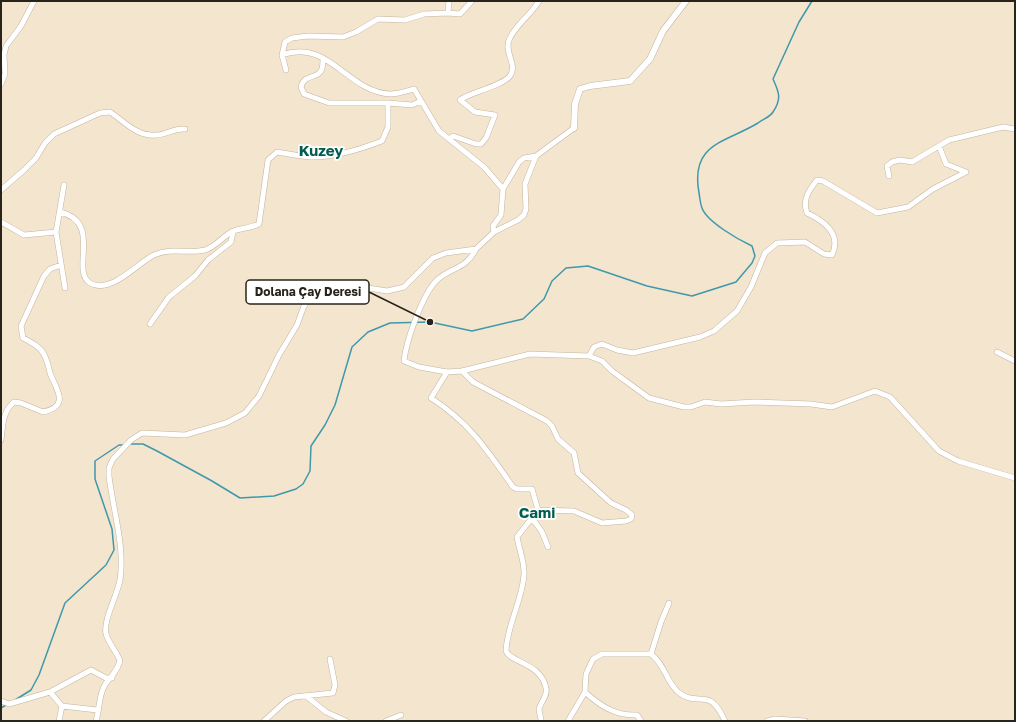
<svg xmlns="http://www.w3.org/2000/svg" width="1016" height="722" font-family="'Golos Text',sans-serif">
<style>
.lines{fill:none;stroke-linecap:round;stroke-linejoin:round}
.stream{stroke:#3f98ab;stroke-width:1.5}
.minor-casing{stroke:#c3b49f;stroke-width:6}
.tertiary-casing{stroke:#c3b49f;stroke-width:7}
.minor{stroke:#fff;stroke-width:5}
.tertiary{stroke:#fff;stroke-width:6}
.labels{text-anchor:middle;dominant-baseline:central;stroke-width:3.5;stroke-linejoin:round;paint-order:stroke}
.district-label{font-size:15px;font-weight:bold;fill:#005d4f;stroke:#fff}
.leader{fill:none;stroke:#28231b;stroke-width:1.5}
.callout-dot{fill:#28231b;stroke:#fff;stroke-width:1.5}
.callout{fill:#fff;stroke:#28231b;stroke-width:1.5}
.callout-label{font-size:12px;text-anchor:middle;font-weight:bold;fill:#28231b}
</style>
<rect width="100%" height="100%" fill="#f4e5cf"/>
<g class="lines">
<path class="stream" d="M128,444H143L157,451L212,481L240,498L274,496L296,489L303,484L310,471L311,446L325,425L335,405L352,347L368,332L390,323L430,322L472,331L523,319L544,299L552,281L566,268L588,266L647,286L692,296L736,282L752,263L755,256L752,246C739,240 707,222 702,208C700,203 700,198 699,193C690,143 725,143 758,123C763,119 770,117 773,112C782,99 779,92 773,79L799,22L812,1
M15,700L31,690L39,675L65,603L106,565L114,550L112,529L95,479V461L119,445H124
M1,708L6,705"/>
<g class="minor-casing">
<path id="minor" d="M448,13L460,14L472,1
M282,55C329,38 347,92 390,94C398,94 407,91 414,89L439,131L484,167L503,189
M323,58C323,62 323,68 321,71C316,79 304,74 301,87L304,94L329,103H388L412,105L421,101
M286,70L282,55L285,42L292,38L308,36L343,37L356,32L378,19L405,20L424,14L448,13L449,1
M1,84L5,74L4,55L6,46L21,26L34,1
M449,139L453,136L476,144H481L486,138L495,115L475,112L460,100C470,92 501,87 510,76C518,65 504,53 509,40C515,25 531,15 539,1
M889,176L887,166L892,162L900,160L912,162L949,140L1003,127L1015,129
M64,185L56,232L65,288
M1,190L24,170L36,158L45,143L54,134L100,113L110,112C124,121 137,137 156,135C166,135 174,128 185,129
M60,212C103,222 70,271 90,283C111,295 137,263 154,255C171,247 188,254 205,250C217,246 223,236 233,231C241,228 251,228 259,224L268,160L277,152C288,154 299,156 310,157C334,158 361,149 382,141L388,127V103
M1,222L24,235L56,232
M494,232L493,226L501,215L503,189L519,162L524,158L536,156
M476,249C465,271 451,266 436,281C422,296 406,341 404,361L419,367L447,372L462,371L530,354L589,356L602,361L612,371L649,398L684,407H691L705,402L721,404L754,402L811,404L832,407L875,391L890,397L939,451L958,461L1015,478
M150,324L169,297L195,276L208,260L231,242L233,232
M997,352L1015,361
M589,356L594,347L602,344L617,350L633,353L700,337L714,331L737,311L751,287L765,253L777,243L805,242L824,254L832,255C842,234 824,221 807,213C802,200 809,190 817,180L823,181L877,213L908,207L933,189L966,172L946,164L939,146
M462,371L473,382L547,421L552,426L558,439L574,453L578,473L611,503L626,510L632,515L631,519L626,521L602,523L574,511L538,510
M447,372L431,398C470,423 487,450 513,487L517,489H532L538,510
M1,440C3,426 2,412 14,402L21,403L43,412C71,406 56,389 50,373C48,365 47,357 41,350C37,345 29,341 23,338L21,326L44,276L50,269L61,265
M538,510L517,537C519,549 525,563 524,575C522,601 507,625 506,651C511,663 541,663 546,688C548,696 541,701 539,709C539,712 541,717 541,721
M532,518L542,532L548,547
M651,654L661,622L669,603
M50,692L62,706L59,721
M585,692C600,706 616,716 637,715L641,721
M306,696L326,712L346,721
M1,701L9,704L50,692L91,670L106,678H112
M62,706L97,710
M96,721C100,709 98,695 106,683C112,676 117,671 120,661C117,652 109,644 106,634C103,620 117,596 120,580C125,546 113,510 109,476V468L113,459L131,440L142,433L185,435L226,423L245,413L259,396L279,355L297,325L304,306L311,297L321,294L358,288H368L387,291L404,287L433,258L446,253L476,249L494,232L518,220L524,215L526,209L525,184L536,156L574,128
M264,721L286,701L294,697L333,693L335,685L330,659
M386,721L401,715
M568,721L585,692L586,674L593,659L602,654H651C666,666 665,680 678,692C699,709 708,684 725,721
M767,721L775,719L805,721"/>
</g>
<g class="tertiary-casing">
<path id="tertiary" d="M574,128L575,104L580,89L590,86L630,81L650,59L663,31L686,1"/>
</g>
<use href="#minor" class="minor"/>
<use href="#tertiary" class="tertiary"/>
</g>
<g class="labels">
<g class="district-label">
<text x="321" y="150">Kuzey</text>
<text x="537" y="512">Cami</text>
</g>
</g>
<path class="leader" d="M430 322L369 292"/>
<circle class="callout-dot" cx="430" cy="322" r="4"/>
<rect class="callout" x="246" y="280" width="123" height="24" rx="4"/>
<g class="callout-label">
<text x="308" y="296">Dolana Çay Deresi</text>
</g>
<rect width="1016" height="722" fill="none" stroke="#28231b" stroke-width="4"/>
</svg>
